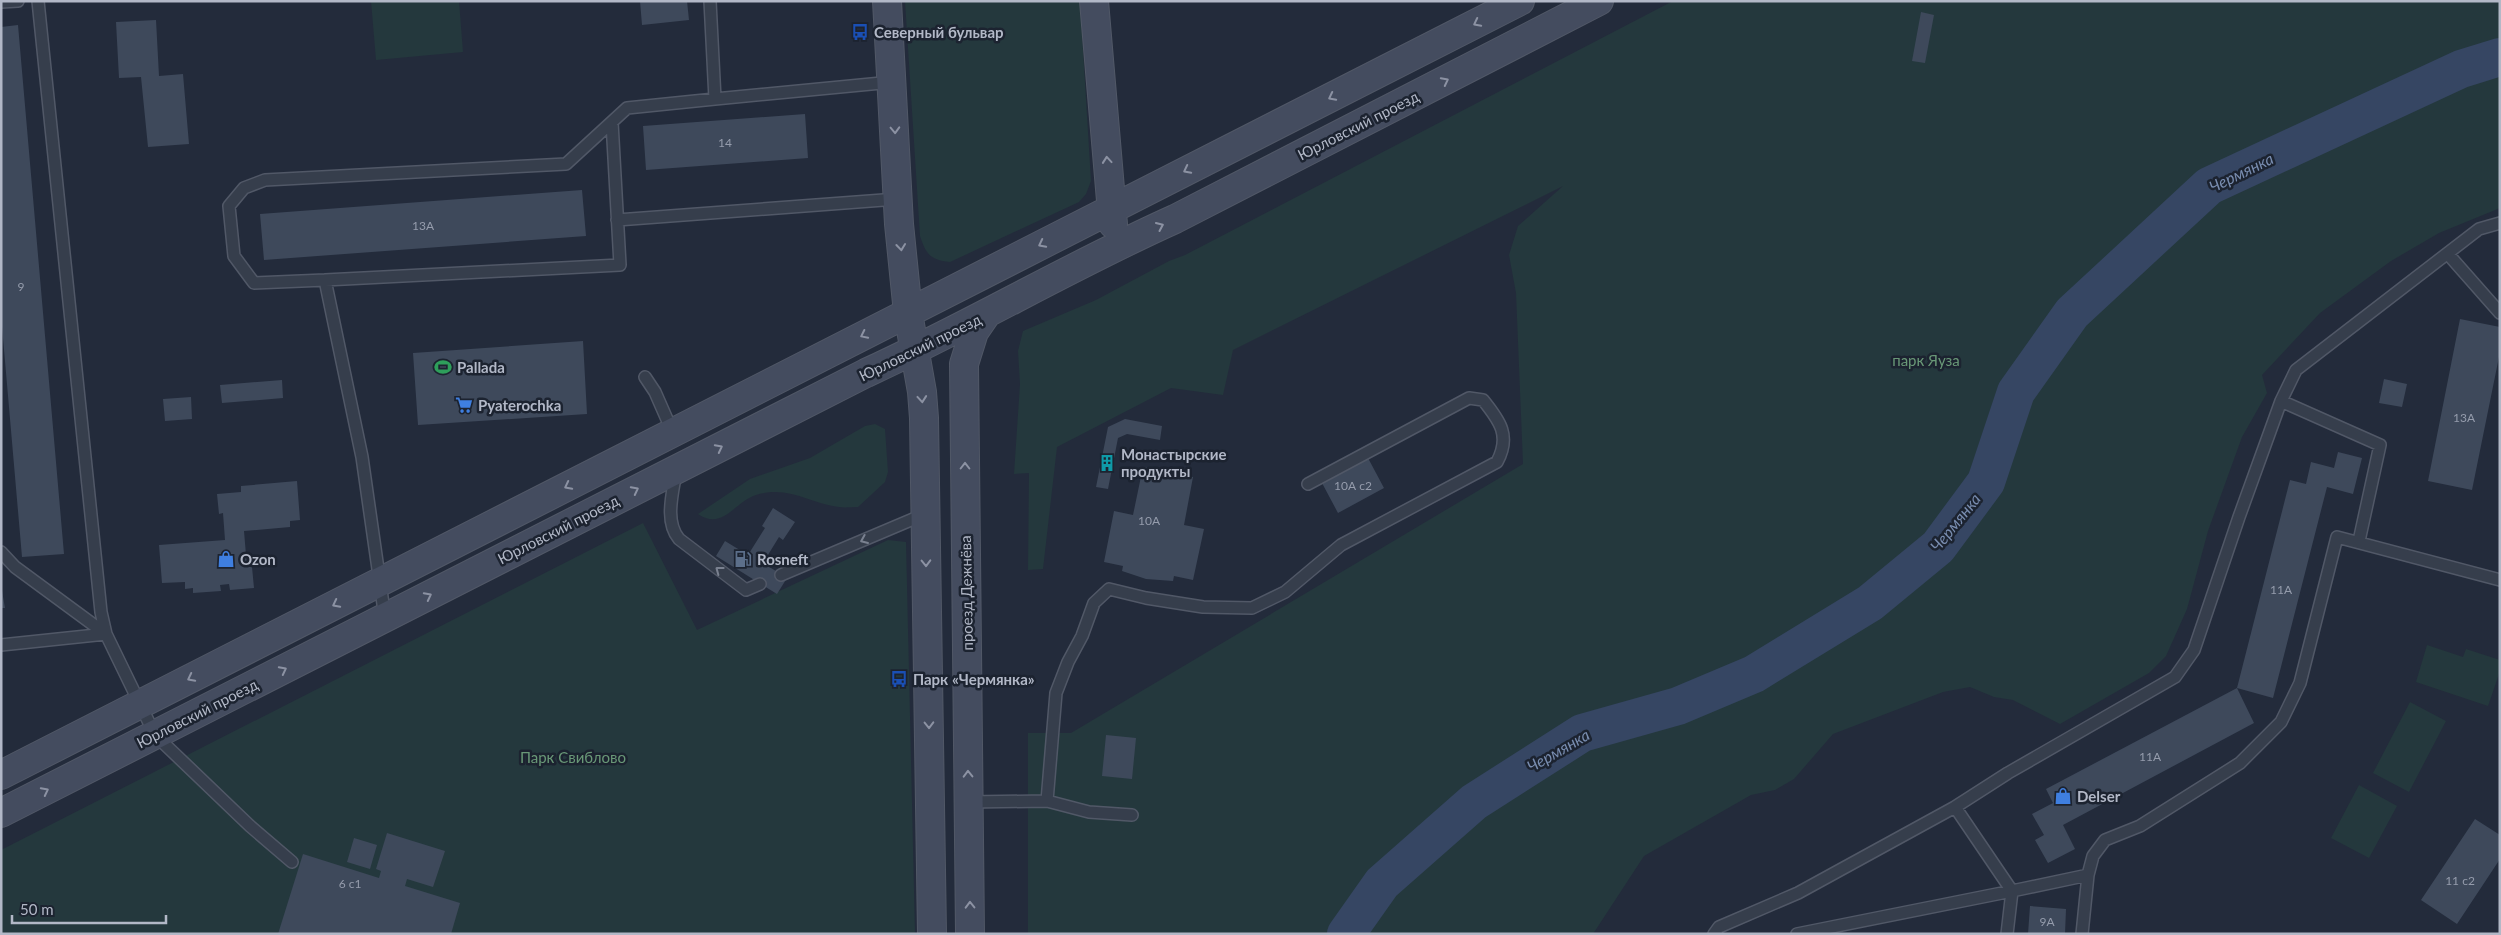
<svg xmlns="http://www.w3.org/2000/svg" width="2501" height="935" font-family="Lato,sans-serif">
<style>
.green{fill:#24383d}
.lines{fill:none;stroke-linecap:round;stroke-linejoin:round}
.river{stroke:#364663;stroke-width:38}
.building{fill:#3e495b}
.lane-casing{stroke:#515867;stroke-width:14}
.secondary-casing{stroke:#515867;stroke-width:30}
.lane{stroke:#363e4c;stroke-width:11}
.secondary{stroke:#444c5f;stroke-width:28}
.oneway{stroke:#8c92a3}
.oneway2{stroke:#7a8190}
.labels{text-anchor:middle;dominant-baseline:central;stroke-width:5;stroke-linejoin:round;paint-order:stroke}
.number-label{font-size:12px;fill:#959cac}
.poi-label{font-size:15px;font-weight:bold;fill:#b2b8c7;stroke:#1c2330;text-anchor:start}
.street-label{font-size:15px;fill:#b2b8c7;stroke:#1c2330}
.park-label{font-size:15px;fill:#699877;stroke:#1c2330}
.water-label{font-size:16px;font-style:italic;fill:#798db0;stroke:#1c2330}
</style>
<rect width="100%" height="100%" fill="#232b3b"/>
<path class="green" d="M371,1H459L463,52L376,60Z
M905,1H1080L1091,181L1086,194L1079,202L950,262C930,260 926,254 920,236Z
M1673,1H2500V208L2439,233L2391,261L2320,313L2262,375L2267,393L2242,437L2208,531L2187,609L2166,656L2149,673L2060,724L2013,700L1994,697L1970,687L1943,692L1833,734L1794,779L1775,790L1751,795L1644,856L1593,934H1028V733H1071L1523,464L1516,293L1509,255L1518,226L1563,186L1233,350L1223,395L1171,388L1057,447L1043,569L1028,570L1029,473L1014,474L1020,384L1018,351L1023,331L1096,300L1169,261L1185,255Z
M875,424L885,429L888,472L885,482L858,507C852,507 845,508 839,507C809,504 790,485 756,495C734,502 723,531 698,514L750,479L810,458L865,426Z
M643,523L697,630L888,540L906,542L915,934H1V850Z
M2427,645L2463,657L2466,649L2500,660V671L2488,706L2416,682Z
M2410,702L2446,721L2409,792L2373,773Z
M2359,785L2397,806L2369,858L2331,838Z"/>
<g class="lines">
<path class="river" d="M1346,934L1382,883L1474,802L1582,733L1678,706L1754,674L1870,603L1938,547L1986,482L2016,392L2072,313L2209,186L2461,69L2500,57"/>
</g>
<path class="building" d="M640,1H687L689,20L642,25Z
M1921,12L1934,15L1925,63L1912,61Z
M156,20L159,76L183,74L189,144L148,147L141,77L119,78L116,22Z
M18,25L64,554L22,557L1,315V27Z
M805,114L808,158L646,170L643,126Z
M582,190L586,236L264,260L260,214Z
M2460,319L2500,327V352L2472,490L2428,481Z
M583,341L587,414L418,425L413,353Z
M2384,379L2407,384L2402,407L2379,403Z
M282,380L283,398L222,403L220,385Z
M191,397L192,419L165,421L163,399Z
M1125,419L1162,426L1160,440L1127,434L1118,438L1108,489L1096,487L1108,427Z
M2338,452L2362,458L2353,494L2327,487L2273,698L2237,688L2290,480L2306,484L2311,462L2334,468Z
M1368,458L1384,488L1338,513L1322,483Z
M1143,467L1193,477L1184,525L1204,529L1193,580L1174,576L1173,581L1146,579L1122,571L1123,566L1104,562L1114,511L1133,515Z
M297,481L300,520L290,521V527L244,531L247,567H252L254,588L230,590L229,584L220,585L221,591L193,593V588L185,589V582L162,583L159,545L225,540L223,513L219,514L217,494L241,492V486Z
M773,508L795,522L783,540L779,537L763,563L787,578L777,594L716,556L725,541L748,555L765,528L762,526Z
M1,585L5,608H1Z
M2237,688L2254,723L2063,825L2075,849L2048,863L2035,840L2044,835L2032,814L2053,803L2046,789Z
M1106,735L1136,738L1132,779L1102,776Z
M2475,819L2500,835V859L2457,924L2421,900Z
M387,833L445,851L433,887L407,879L405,886L460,903L451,934H278L303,854L379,878L381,871L376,869Z
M354,838L377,845L370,869L347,862Z
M2030,906L2066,909L2065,934H2028Z"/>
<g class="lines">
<g class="lane-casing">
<path id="lane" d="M38,1L101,612L106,634L155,735L250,826L292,862
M1,2L18,1
M715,99L892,82
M617,220L897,199
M2448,254L2500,313
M325,280L620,265L612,122
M645,377L655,392L673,433
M2281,401L2380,445L2359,541
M676,471C673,492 664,521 679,539L746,590L760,584
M1,552L15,567L106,634
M781,575L925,514
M385,618L362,457L325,280L254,283L234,256L229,206L244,188L265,180L566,164L627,108L715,99L710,1
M1,645L106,634
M969,802L1047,801
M1955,807L2012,891L2088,875L2093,856L2105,840L2140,826L2240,763L2281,722L2300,683L2337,537L2500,580
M1132,815L1089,812L1047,801L1056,693L1068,662L1082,636L1094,603L1109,589L1146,598L1203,607L1252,608L1285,592L1341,545L1497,462C1511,436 1500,421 1483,400L1469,398L1308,484
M1714,934L1719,927L1798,893L1955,807L2008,773L2175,677L2194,650L2239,517L2281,401L2296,370L2479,229L2500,223
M1797,934L2012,891L2007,934
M2082,934L2088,875"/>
</g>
<g class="secondary-casing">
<path id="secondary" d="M887,1L899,224L908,313L922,392L924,418L932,934
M1094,1L1113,224
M1,775L1520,1
M1,813L866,373C971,325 1070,266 1175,219L1599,1
M970,934L964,364L974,332L985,316"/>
</g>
<use href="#lane" class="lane"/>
<use href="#secondary" class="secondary"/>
</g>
<defs><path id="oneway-chevron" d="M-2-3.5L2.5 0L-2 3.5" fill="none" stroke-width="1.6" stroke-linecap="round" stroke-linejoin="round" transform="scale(1.25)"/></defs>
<g class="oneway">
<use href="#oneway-chevron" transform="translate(1477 23) rotate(153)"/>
<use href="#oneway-chevron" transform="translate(1445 81) rotate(-27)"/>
<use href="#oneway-chevron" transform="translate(1332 97) rotate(153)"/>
<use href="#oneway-chevron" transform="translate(895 130) rotate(88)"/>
<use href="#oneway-chevron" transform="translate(1107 160) rotate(-95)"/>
<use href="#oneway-chevron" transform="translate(1187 170) rotate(153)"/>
<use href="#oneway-chevron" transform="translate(1160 226) rotate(-24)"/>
<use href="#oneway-chevron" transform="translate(1042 244) rotate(153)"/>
<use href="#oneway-chevron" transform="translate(901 247) rotate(84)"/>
<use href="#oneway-chevron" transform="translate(864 335) rotate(154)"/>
<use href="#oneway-chevron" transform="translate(922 399) rotate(85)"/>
<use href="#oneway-chevron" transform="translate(719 448) rotate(-27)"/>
<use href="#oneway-chevron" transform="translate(965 466) rotate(-90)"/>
<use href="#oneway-chevron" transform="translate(568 486) rotate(153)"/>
<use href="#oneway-chevron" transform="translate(635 490) rotate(-27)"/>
<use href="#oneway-chevron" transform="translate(926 563) rotate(89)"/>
<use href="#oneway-chevron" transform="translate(428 596) rotate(-27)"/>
<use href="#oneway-chevron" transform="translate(336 604) rotate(153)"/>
<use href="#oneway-chevron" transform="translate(283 670) rotate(-27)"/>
<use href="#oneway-chevron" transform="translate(191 678) rotate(153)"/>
<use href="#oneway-chevron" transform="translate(929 725) rotate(89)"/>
<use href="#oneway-chevron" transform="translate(968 774) rotate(-91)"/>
<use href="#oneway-chevron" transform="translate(45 791) rotate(-27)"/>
<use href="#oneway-chevron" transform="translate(970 905) rotate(-91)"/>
</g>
<g class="oneway2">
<use href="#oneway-chevron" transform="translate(864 540) rotate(157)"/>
<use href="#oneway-chevron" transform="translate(719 570) rotate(-143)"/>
</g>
<defs>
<g id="bus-bare" transform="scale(1.35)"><path d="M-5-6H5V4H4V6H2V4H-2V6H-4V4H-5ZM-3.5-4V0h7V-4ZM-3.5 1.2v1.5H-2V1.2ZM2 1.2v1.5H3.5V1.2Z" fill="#1a4fb4" stroke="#1c2330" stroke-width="2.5" paint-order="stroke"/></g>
<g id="stadium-bare" transform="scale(1.35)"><path d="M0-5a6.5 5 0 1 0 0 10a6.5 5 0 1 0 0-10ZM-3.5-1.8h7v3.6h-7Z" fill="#2e9e5b" stroke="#1c2330" stroke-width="2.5" paint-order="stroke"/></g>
<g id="supermarket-bare" transform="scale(1.35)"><path d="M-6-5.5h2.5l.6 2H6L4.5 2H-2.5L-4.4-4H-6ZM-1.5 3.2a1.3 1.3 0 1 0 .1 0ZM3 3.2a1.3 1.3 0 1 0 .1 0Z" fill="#3f7fe0" stroke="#1c2330" stroke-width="2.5" paint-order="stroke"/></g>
<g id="building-bare" transform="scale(1.35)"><path d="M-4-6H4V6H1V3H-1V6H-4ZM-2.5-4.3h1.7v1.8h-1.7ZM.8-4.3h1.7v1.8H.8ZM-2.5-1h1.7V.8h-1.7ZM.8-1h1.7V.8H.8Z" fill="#0f9aa8" stroke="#1c2330" stroke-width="2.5" paint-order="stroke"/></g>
<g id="shop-bare" transform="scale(1.35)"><path d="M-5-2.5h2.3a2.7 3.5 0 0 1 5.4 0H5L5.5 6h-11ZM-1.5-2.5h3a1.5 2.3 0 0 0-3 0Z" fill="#3f7fe0" stroke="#1c2330" stroke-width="2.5" paint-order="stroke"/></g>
<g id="fuel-bare" transform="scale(1.35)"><path d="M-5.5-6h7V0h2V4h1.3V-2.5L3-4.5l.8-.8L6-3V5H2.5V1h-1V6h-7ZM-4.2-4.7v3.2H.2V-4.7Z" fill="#5c6f8a" stroke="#1c2330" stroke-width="2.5" paint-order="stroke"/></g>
</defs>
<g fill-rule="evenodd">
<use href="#bus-bare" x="860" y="32"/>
<use href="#stadium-bare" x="443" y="367"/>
<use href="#supermarket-bare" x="464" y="405"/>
<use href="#building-bare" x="1107" y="463"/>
<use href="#shop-bare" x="226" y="559"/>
<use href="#fuel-bare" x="743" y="559"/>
<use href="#bus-bare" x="899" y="679"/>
<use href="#shop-bare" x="2063" y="796"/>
</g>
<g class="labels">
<g class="number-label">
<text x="725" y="142">14</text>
<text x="423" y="225">13А</text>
<text x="21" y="286">9</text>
<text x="2464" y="417">13А</text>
<text x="1353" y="485">10А c2</text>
<text x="1149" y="520">10А</text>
<text x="2281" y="589">11А</text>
<text x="2150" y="756">11А</text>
<text x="2460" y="880">11 с2</text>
<text x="350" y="883">6 с1</text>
<text x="2047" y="921">9А</text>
</g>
<g class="poi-label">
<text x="874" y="32">Северный бульвар</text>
<text x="457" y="367">Pallada</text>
<text x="478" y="405">Pyaterochka</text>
<text x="1121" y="454">Монастырские<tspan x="1121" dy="17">продукты</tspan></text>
<text x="240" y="559">Ozon</text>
<text x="757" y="559">Rosneft</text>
<text x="913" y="679">Парк «Чермянка»</text>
<text x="2077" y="796">Delser</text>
</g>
<g class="street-label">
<text transform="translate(1358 125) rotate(-27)">Юрловский проезд</text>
<text transform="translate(920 347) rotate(-26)">Юрловский проезд</text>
<text transform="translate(558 529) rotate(-27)">Юрловский проезд</text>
<text transform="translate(966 593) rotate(-91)">проезд Дежнёва</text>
<text transform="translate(197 713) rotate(-27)">Юрловский проезд</text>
</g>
<g class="park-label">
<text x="1926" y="360">парк Яуза</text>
<text x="573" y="757">Парк Свиблово</text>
</g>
<g class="water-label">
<text transform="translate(2241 172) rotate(-26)">Чермянка</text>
<text transform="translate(1955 522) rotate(-51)">Чермянка</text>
<text transform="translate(1558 750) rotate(-30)">Чермянка</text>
</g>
</g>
<rect width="2501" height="935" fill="none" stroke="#b2b8c7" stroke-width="5"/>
<path d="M12 915v8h154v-8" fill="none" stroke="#b2b8c7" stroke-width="2.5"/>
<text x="20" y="915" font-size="15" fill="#b2b8c7" stroke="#1c2330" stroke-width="4" paint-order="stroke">50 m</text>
</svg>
